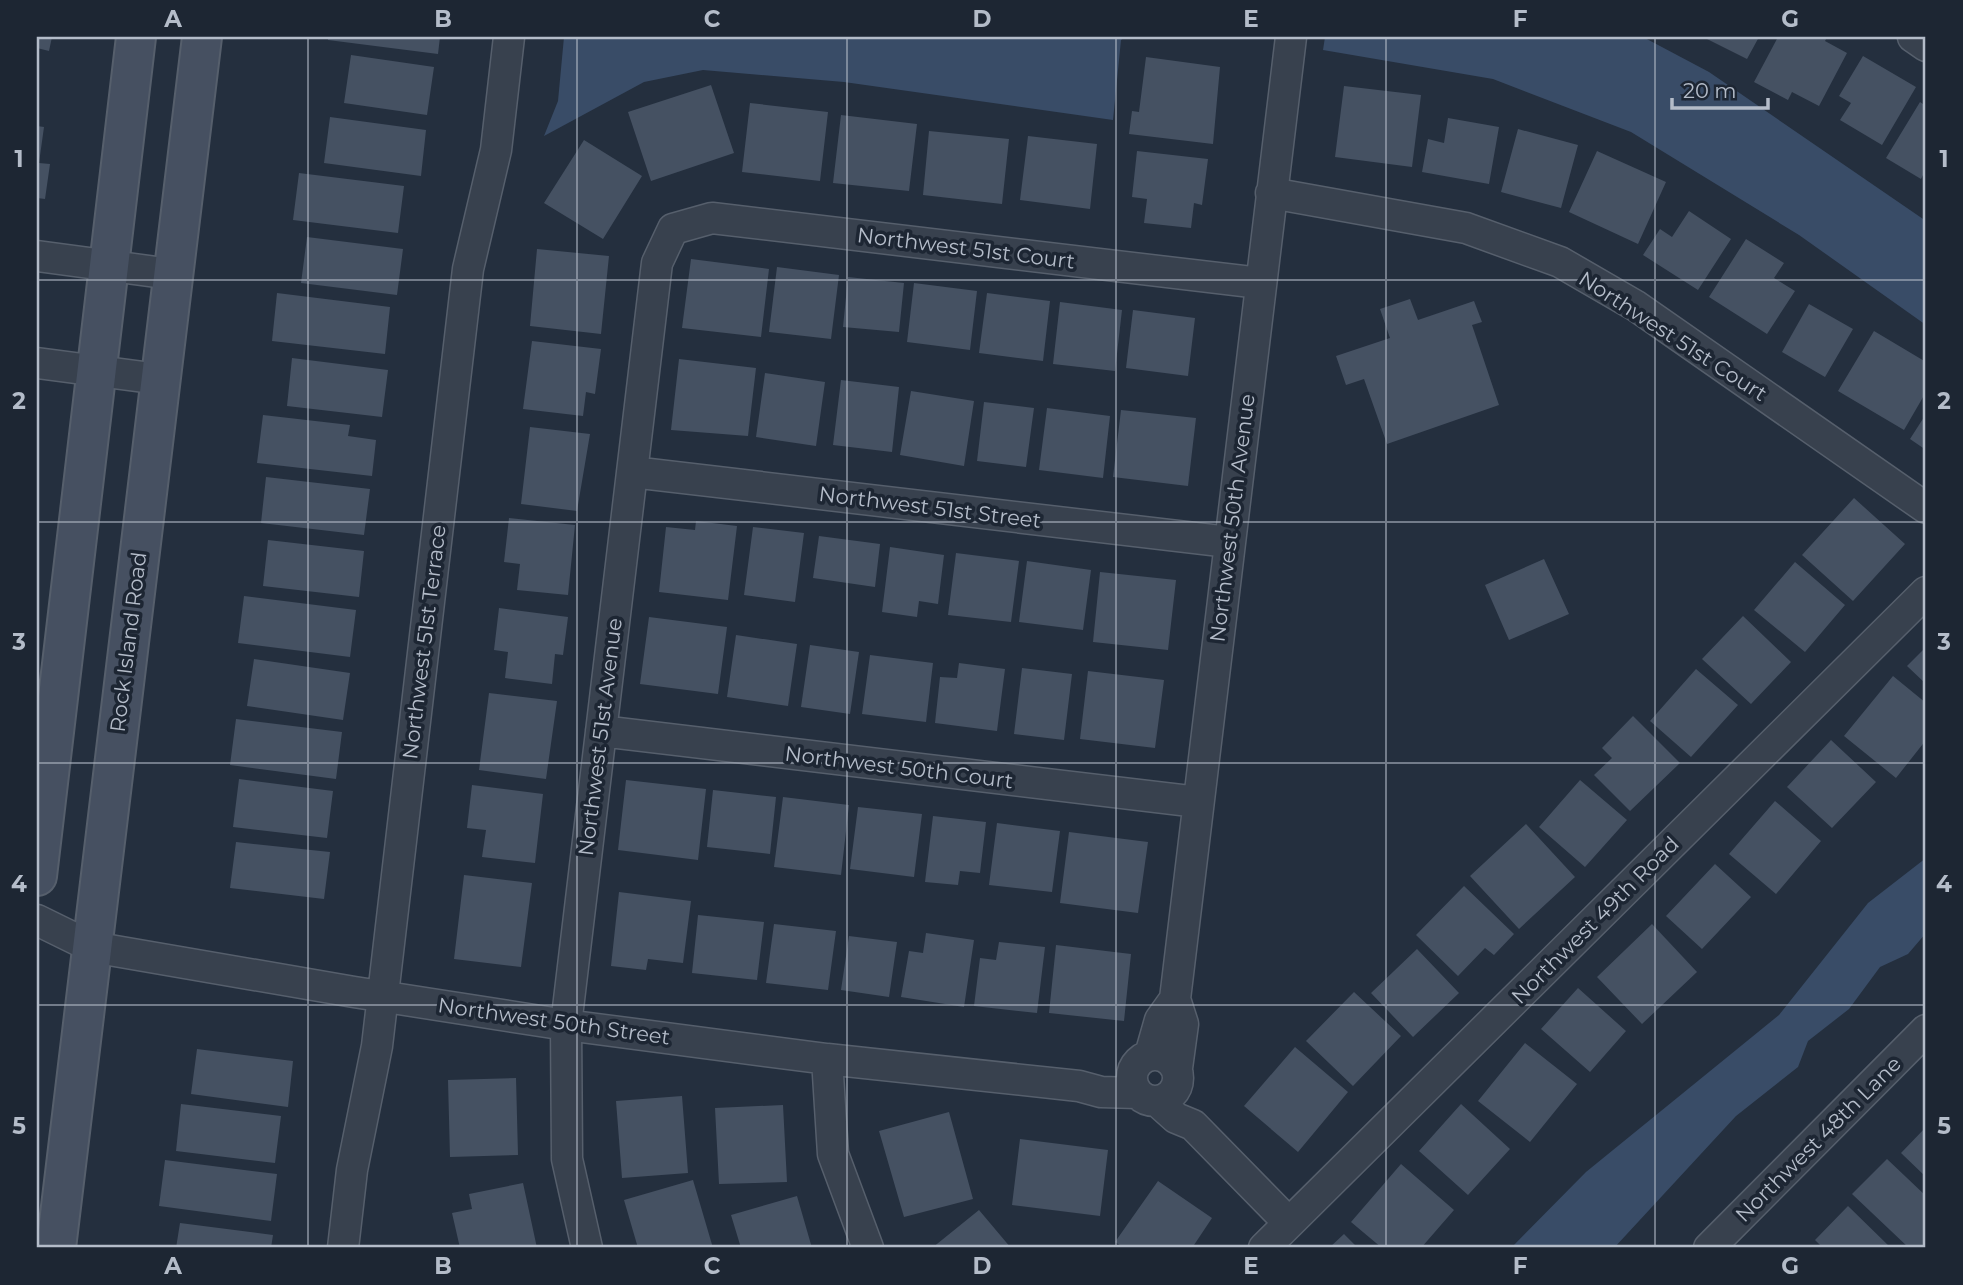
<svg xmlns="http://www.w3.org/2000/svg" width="1963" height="1285" font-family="Montserrat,sans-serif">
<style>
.water{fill:#394c67}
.building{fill:#455162}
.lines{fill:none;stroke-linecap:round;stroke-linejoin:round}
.minor-casing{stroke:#565f6c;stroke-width:33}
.secondary-casing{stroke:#565f6c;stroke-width:42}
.minor{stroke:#38414e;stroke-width:30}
.secondary{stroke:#465061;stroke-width:38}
.grid{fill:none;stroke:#b4bcc9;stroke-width:2;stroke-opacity:0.55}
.labels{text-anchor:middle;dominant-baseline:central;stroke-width:7;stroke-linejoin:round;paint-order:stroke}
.street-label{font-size:21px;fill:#b4bcc9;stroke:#1d2633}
.neatline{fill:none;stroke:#b4bcc9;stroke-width:2.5}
.grid-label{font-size:23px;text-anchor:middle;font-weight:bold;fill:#b4bcc9}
</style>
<rect width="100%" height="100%" fill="#242f3e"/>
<path class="water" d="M564,37H1125L1121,40L1113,120L844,82L703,70L644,82L544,136L558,101Z
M1325,37H1643L1709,72L1926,221V325L1799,235L1631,132L1493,79L1323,50Z
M1926,858V933L1908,954L1880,967L1849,1009L1808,1041L1798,1067L1736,1116L1614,1248H1511L1586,1172L1779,1015L1868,903Z"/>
<path class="building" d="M37,37H52L49,51L37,48Z
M328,37H440L438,54L328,40Z
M1703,37H1759L1747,59Z
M1778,37H1827L1825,41L1847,53L1819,106L1792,92L1788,100L1754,82Z
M351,55L434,67L427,115L344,103Z
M1863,56L1916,87L1882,145L1840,120L1851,103L1839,96Z
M1146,57L1220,67L1213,144L1129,134L1132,111L1139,112Z
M711,85L734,153L651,181L628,112Z
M1344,86L1421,95L1412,167L1335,157Z
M1920,102L1926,106V169L1921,179L1886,158Z
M750,103L828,112L820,181L742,172Z
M841,115L917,124L909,191L833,183Z
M330,117L426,130L421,176L324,163Z
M1448,118L1499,127L1489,184L1422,172L1428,139L1444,143Z
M37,126L44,127L39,163L50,164L45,199L37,198Z
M1518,129L1578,145L1561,208L1501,192Z
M929,131L1009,139L1002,204L923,195Z
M1028,136L1097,144L1090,209L1020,200Z
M584,140L642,176L603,239L544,203Z
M1137,151L1208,159L1202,205L1194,203L1191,228L1144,223L1147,199L1132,197Z
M1597,151L1666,182L1638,244L1569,212Z
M299,173L404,186L398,233L293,220Z
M1689,211L1731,239L1698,290L1643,255L1660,229L1672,237Z
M307,237L403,249L397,295L301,283Z
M1746,239L1784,263L1774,278L1795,291L1767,334L1709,297Z
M537,249L609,256L601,334L530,326Z
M691,259L769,269L761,337L682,328Z
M777,267L839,275L831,339L769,332Z
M848,277L904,283L899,332L843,327Z
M914,283L977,291L970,350L907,342Z
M277,293L390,307L385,354L272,341Z
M987,293L1050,301L1043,361L979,353Z
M1410,299L1418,320L1474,301L1482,322L1472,325L1499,405L1387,444L1364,379L1346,385L1336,356L1390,338L1380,309Z
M1060,302L1122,310L1115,371L1053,364Z
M1809,304L1853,329L1825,377L1782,352Z
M1133,310L1195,318L1188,376L1126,368Z
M1874,331L1926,362V392L1904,430L1838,391Z
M532,341L601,349L595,394L586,392L583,416L523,409Z
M292,358L388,370L382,417L287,406Z
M679,359L756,368L748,436L671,430Z
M765,373L825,382L816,446L756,437Z
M841,380L899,387L892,452L833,445Z
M911,391L974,401L964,466L900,455Z
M984,402L1034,408L1026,467L977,461Z
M1047,408L1110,416L1103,478L1039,470Z
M1121,410L1196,418L1188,486L1113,477Z
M1926,414V450L1910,439Z
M263,415L350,425L348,436L376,440L372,476L257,463Z
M530,427L590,434L577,511L521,504Z
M266,477L370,489L364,535L261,523Z
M1854,498L1905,544L1853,601L1802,555Z
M509,518L575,525L568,595L517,590L520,564L504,562Z
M696,521L737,526L728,600L659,592L666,527L695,530Z
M753,527L804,533L795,602L744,595Z
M819,536L880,544L875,587L813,578Z
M268,540L364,551L359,597L263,586Z
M890,547L944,555L938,604L919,601L917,617L882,612Z
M956,553L1019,561L1011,622L948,615Z
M1544,559L1569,614L1509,640L1485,585Z
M1027,561L1091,570L1083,630L1019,622Z
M1795,562L1845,605L1805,652L1754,610Z
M1100,572L1176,580L1168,650L1093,642Z
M244,596L356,610L350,657L238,643Z
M499,608L568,617L563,655L555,654L552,684L505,678L508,652L494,650Z
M1743,616L1791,662L1751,704L1702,659Z
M649,617L727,627L718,694L640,684Z
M736,635L797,644L788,706L727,697Z
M810,645L859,652L850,714L801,707Z
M1926,647V684L1907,666Z
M870,655L933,663L926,722L862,714Z
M254,659L350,673L343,720L247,706Z
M959,663L1005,669L997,731L935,723L940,677L957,678Z
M1022,668L1072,674L1064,740L1014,734Z
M1696,669L1738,705L1691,757L1650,721Z
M1088,671L1164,680L1155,748L1080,739Z
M1893,676L1926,703V740L1896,778L1844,736Z
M489,693L557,701L546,779L479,770Z
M1633,716L1680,763L1630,811L1594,775L1612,758L1602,748Z
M236,719L342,732L336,779L230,765Z
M1831,740L1876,782L1832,828L1787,787Z
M239,779L333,791L327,838L233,827Z
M626,780L706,789L698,860L618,850Z
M1580,780L1627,820L1585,867L1539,827Z
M472,785L543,794L535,863L482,857L486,830L467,828Z
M713,790L776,797L770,854L707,847Z
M783,797L849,805L841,875L774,867Z
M1775,801L1821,841L1776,894L1729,854Z
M858,807L922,814L914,877L850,869Z
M933,816L986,822L980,873L960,871L958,885L925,882Z
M997,823L1060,831L1052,892L989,885Z
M1526,824L1575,877L1519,929L1470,876Z
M1069,832L1148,842L1138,913L1060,903Z
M236,842L330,852L324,899L230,888Z
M1715,864L1751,897L1702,949L1666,916Z
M464,875L532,883L521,967L454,959Z
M1464,886L1514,934L1494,955L1485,948L1458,976L1416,935Z
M619,892L691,901L683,963L648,959L646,970L611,966Z
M698,915L764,922L757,980L692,973Z
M774,924L836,931L828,990L766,983Z
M1652,924L1697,972L1642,1024L1597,977Z
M926,933L974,940L964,1007L901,997L909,951L923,953Z
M849,936L897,942L889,997L841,990Z
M999,942L1045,947L1037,1013L974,1006L980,958L996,960Z
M1056,945L1131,954L1124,1021L1049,1013Z
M1417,949L1459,993L1413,1037L1371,993Z
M1578,988L1626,1031L1590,1072L1541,1029Z
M1354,992L1401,1036L1353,1086L1306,1041Z
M1525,1043L1577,1084L1530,1142L1478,1101Z
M1295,1047L1348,1092L1298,1152L1244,1106Z
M197,1049L293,1061L288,1107L191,1094Z
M516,1078L518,1155L450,1157L448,1080Z
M682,1096L688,1173L622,1178L616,1101Z
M181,1104L281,1116L275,1163L176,1151Z
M1461,1104L1510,1149L1468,1195L1419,1151Z
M783,1105L787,1182L719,1184L715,1108Z
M949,1112L973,1199L904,1217L879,1131Z
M1926,1127V1177L1901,1153Z
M1020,1139L1108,1150L1100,1216L1012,1205Z
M1887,1159L1926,1196V1248H1909L1852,1194Z
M165,1160L277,1174L271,1221L159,1206Z
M1401,1164L1454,1210L1421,1248H1382L1351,1222Z
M693,1180L713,1248H638L624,1200Z
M1158,1181L1212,1218L1192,1248H1124L1115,1242Z
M523,1183L537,1248H460L452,1213L472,1209L469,1194Z
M797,1196L812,1248H741L731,1215Z
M1848,1206L1891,1248H1823L1815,1240Z
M979,1210L1011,1248H932Z
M180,1223L273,1235L271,1248H176Z
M1344,1234L1358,1248H1329Z"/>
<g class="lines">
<g class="minor-casing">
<path id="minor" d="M1913,37L1926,46
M1271,193L1466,228L1560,262L1636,306L1926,508
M37,256L171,274
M37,363L159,379
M632,472L1229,542
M601,731L1198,802
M37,920L92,947L354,992L566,1025L827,1059L1079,1086L1101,1092L1137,1093
M1132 1078a23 23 0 1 1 46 0a23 23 0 1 1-46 0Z
M1150,1055L1160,1020L1175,999
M827,1059L833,1154L868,1248
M1177,1068L1183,1024L1175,999L1291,37
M1157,1101L1176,1118L1193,1125L1289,1223
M343,1248L352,1170L377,1046L468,269L496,150L509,37
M587,1248L567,1159L566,1025L657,263L673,229L712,218L1260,283
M1264,1248L1926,592
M1709,1248L1926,1030"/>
</g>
<g class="secondary-casing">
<path id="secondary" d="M37,876L136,37
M56,1248L202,37"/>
</g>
<use href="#minor" class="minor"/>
<use href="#secondary" class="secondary"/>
</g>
<path class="grid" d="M308,37V1248M577,37V1248M847,37V1248M1116,37V1248M1386,37V1248M1655,37V1248M37,280H1926M37,522H1926M37,763H1926M37,1005H1926"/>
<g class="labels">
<g class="street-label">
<text transform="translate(966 248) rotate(7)">Northwest 51st Court</text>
<text transform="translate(1673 336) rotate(33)">Northwest 51st Court</text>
<text transform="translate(930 507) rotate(7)">Northwest 51st Street</text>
<text transform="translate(1232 518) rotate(-83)">Northwest 50th Avenue</text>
<text transform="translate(128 642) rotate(-83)">Rock Island Road</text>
<text transform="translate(424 642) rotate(-83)">Northwest 51st Terrace</text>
<text transform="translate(600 737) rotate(-83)">Northwest 51st Avenue</text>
<text transform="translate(899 767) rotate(7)">Northwest 50th Court</text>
<text transform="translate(1595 920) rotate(-45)">Northwest 49th Road</text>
<text transform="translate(554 1021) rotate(8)">Northwest 50th Street</text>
<text transform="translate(1818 1139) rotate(-45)">Northwest 48th Lane</text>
</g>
</g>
<rect width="1963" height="1285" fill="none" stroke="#1d2633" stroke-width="77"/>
<path d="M1672 98v10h96v-10" fill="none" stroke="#b4bcc9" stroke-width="3.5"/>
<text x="1683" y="98" font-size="21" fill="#b4bcc9" stroke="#1d2633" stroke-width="5" paint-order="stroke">20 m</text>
<rect x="38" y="38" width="1886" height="1208" class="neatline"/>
<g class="grid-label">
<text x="173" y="27">A</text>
<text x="443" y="27">B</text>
<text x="712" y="27">C</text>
<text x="982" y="27">D</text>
<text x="1251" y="27">E</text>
<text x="1520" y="27">F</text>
<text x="1790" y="27">G</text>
<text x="19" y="167">1</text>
<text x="1944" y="167">1</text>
<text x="19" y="409">2</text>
<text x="1944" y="409">2</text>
<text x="19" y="650">3</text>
<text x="1944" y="650">3</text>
<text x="19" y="892">4</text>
<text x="1944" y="892">4</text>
<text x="19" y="1134">5</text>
<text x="1944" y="1134">5</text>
<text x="173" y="1274">A</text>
<text x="443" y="1274">B</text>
<text x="712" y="1274">C</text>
<text x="982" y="1274">D</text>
<text x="1251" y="1274">E</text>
<text x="1520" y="1274">F</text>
<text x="1790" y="1274">G</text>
</g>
</svg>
